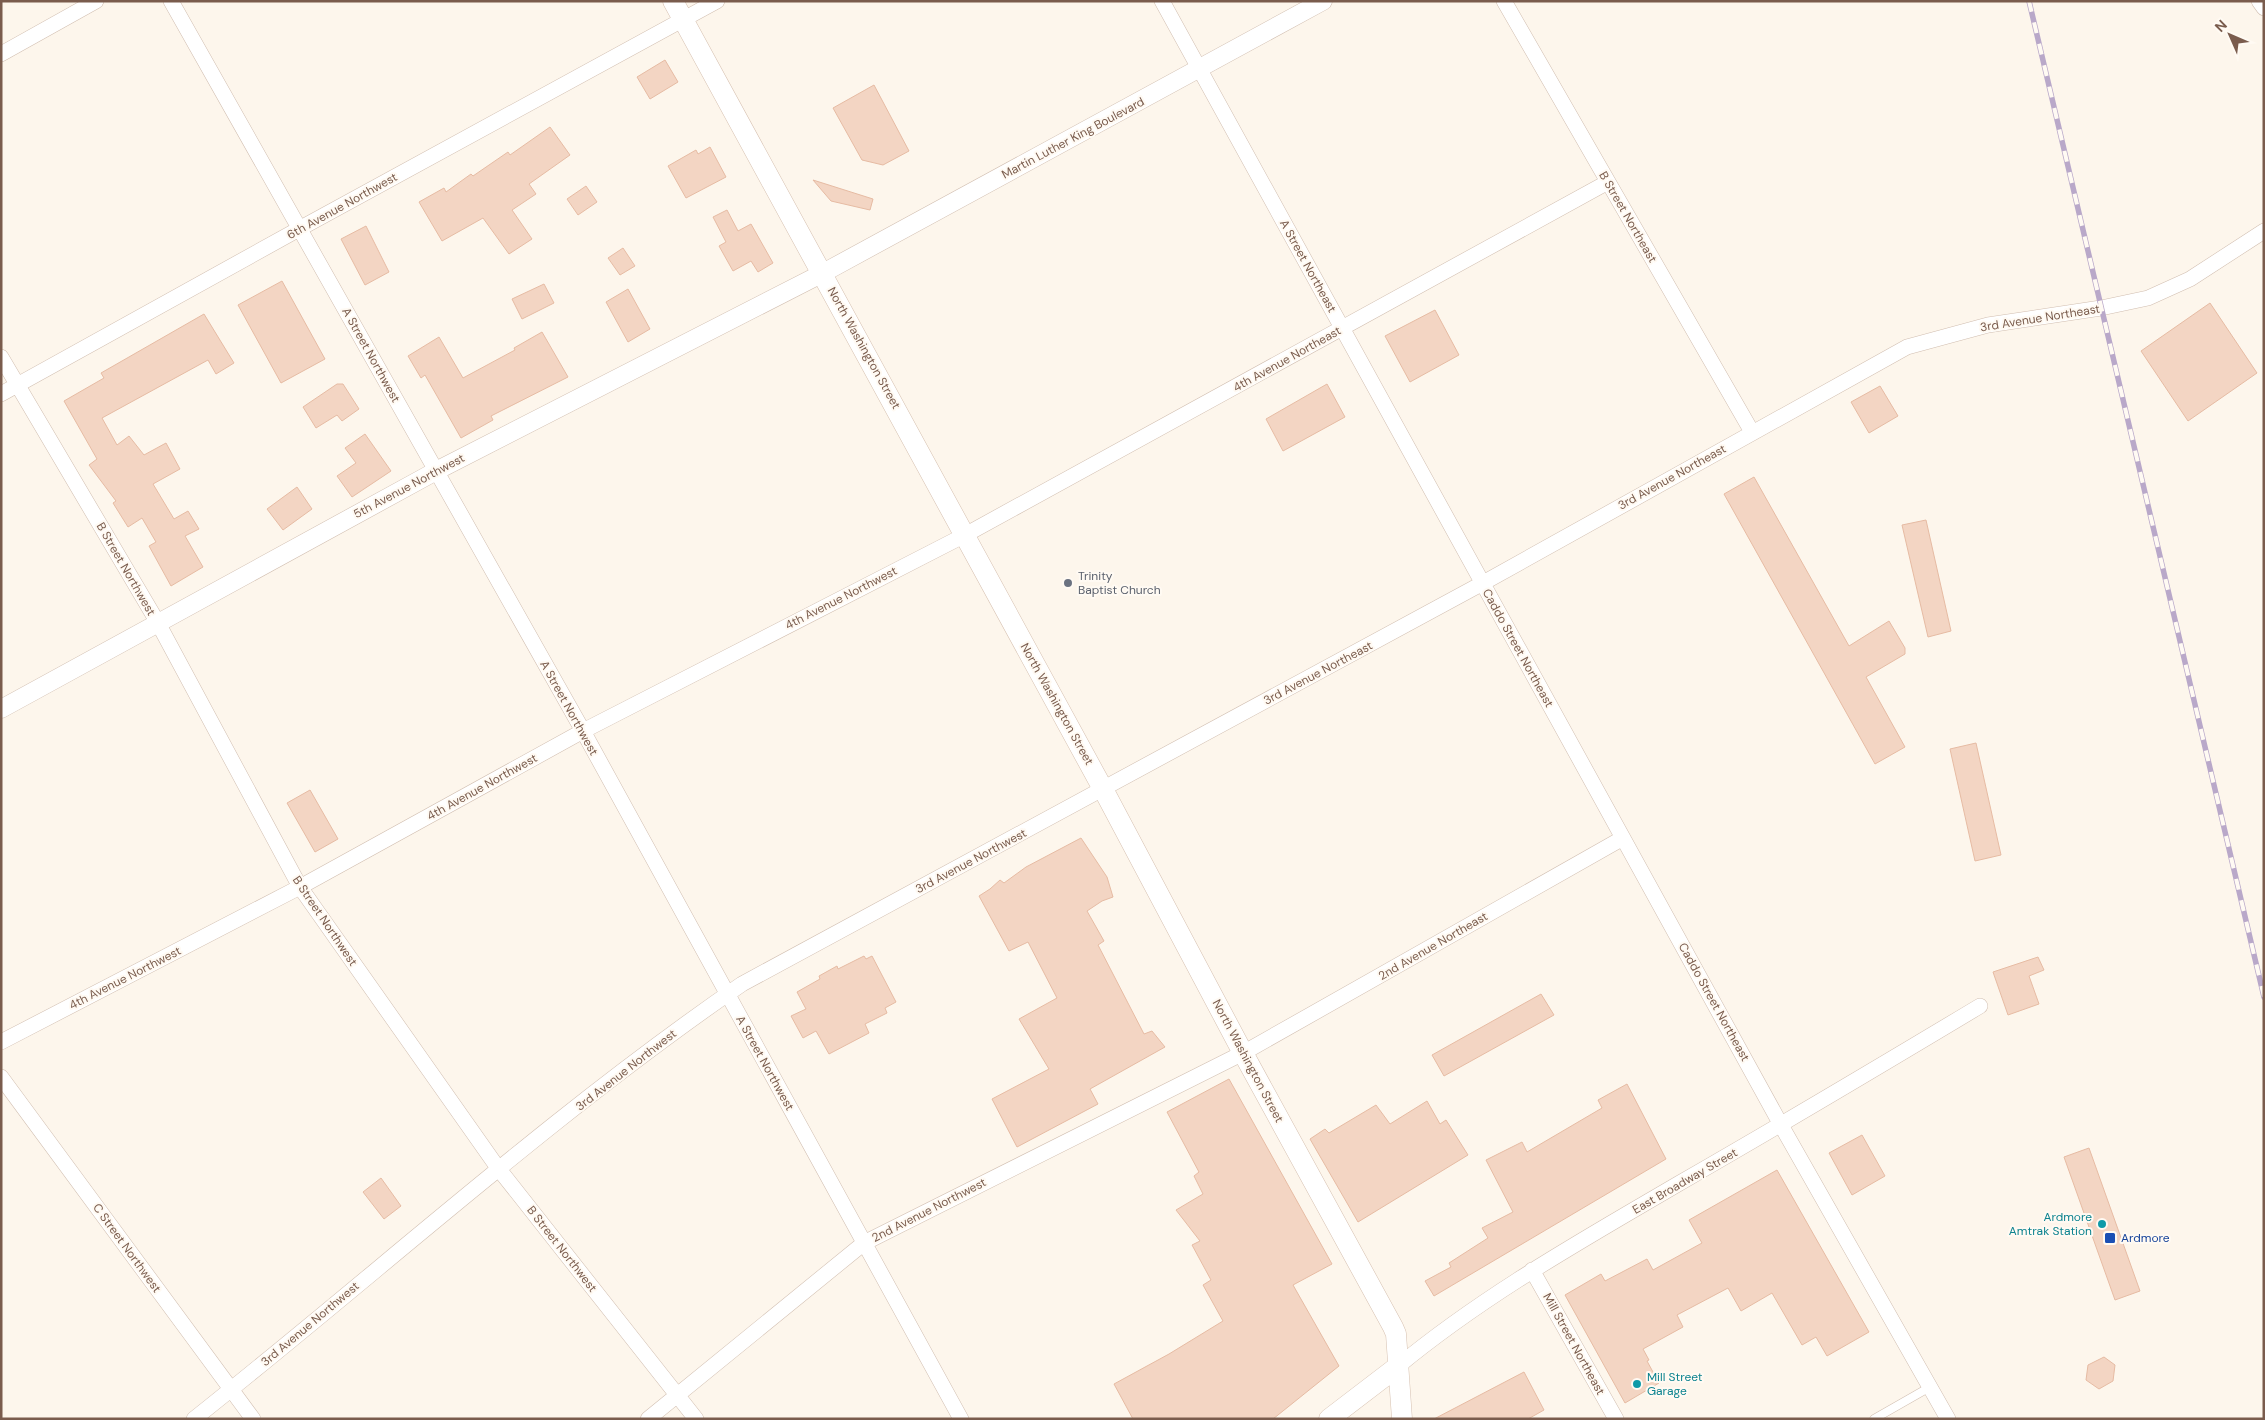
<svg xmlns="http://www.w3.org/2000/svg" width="2265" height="1420" font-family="'DM Sans',sans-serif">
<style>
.building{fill:#f3d5c3;stroke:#e6bba3}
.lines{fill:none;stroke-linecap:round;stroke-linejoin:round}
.service-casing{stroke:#d1beb0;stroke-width:9}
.minor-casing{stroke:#d1beb0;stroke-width:16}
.tertiary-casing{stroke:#d1beb0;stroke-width:19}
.secondary-casing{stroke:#d6c0b0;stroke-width:21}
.service{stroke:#fff;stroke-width:8}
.minor{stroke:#fff;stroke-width:15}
.tertiary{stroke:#fff;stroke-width:18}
.secondary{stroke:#fff;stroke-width:20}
.rail-casing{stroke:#b9a8c9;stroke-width:5.5}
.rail{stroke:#fffaf3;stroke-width:4;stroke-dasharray:11;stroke-linecap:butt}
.worship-dot{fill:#6b7280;stroke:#fffaf3;stroke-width:2}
.culture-dot{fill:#0f9aa8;stroke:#fffaf3;stroke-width:2}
.transit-dot{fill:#1a4fb4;stroke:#fffaf3;stroke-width:2}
.labels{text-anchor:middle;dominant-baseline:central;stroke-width:4;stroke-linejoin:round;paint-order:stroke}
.street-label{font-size:12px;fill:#7a5c4d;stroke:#fffaf3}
.worship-label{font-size:12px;fill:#5b616d;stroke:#fffaf3;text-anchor:start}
.culture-label{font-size:12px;fill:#0d838f;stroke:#fffaf3;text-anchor:end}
.transit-label{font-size:12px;fill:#164399;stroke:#fffaf3;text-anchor:start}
</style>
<rect width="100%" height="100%" fill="#fdf6ec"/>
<path class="building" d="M665,60L678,82L650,99L637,77Z
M874,85L909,151L883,165L862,160L833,108Z
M550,127L570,155L529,184L536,194L512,210L532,239L509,254L483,218L442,241L419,202L444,188L446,192L471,174L473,176L508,152L510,155Z
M710,147L726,177L686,198L668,166L696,150L698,154Z
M813,180L873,199L870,210L831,201Z
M586,186L597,202L578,215L567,199Z
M727,210L738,231L751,224L773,263L758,272L751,261L733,271L719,246L726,242L713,217Z
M366,226L389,272L365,285L341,239Z
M623,248L635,266L620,275L608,258Z
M282,281L325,359L281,383L238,305Z
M544,284L554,303L522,319L512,299Z
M628,289L650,329L628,342L606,302Z
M2210,303L2257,373L2188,421L2141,351Z
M1435,310L1459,355L1410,382L1385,336Z
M204,314L234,363L216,374L208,360L102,418L117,445L129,436L144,455L166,443L180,469L153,484L174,519L188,511L199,529L185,536L203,567L171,586L149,546L156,542L142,518L128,527L113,503L116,501L89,465L97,459L64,401L104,378L101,373Z
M542,332L568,377L491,416L493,420L461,438L425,375L421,378L408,356L439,337L463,378L515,350L514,348Z
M337,384H343L359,409L342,421L337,415L316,428L303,407Z
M1327,384L1345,417L1283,451L1266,419Z
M1880,386L1898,416L1869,433L1851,402Z
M365,434L391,471L352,497L337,476L356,463L345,448Z
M1754,477L1849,646L1889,621L1905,648V654L1866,677L1905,747L1875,764L1724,494Z
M297,487L312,509L283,530L267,509Z
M1926,520L1951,631L1928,637L1902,525Z
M1976,743L2001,855L1975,861L1950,749Z
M310,790L338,839L315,852L287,803Z
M1081,838L1107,877L1113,897L1102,901L1087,911L1104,941L1098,945L1144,1034L1152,1031L1165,1047L1090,1089L1098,1104L1017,1147L992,1099L1049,1069L1019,1019L1057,998L1028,942L1009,951L979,896L990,889L1000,880L1004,883L1026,867Z
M864,956L866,959L872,956L896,1002L885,1008L887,1013L865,1024L869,1033L829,1054L816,1031L803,1038L791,1016L806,1009L797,992L820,979L819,976L837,966L838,969Z
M2038,957L2044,970L2029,976L2039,1004L2008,1015L1993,972Z
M1541,994L1554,1015L1444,1076L1432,1055Z
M1229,1079L1332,1264L1293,1285L1339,1366L1273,1419H1133L1114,1384L1169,1354L1223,1321L1203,1285L1211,1280L1192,1245L1200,1241L1176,1210L1203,1194L1194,1176L1199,1172L1167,1112Z
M1627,1084L1666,1159L1434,1296L1425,1281L1451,1267L1449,1263L1488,1238L1482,1228L1513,1212L1486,1160L1522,1142L1527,1152L1602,1108L1598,1100Z
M1427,1101L1440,1124L1446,1120L1468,1155L1358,1222L1310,1139L1325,1129L1329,1133L1376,1105L1390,1124Z
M1862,1135L1885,1176L1852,1195L1829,1153Z
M2089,1148L2140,1291L2115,1300L2064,1157Z
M1777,1170L1869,1332L1827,1356L1816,1337L1802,1345L1772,1293L1741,1311L1728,1288L1677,1315L1683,1327L1643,1349L1649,1360L1647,1361L1659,1383L1625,1403L1565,1295L1601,1274L1605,1281L1647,1259L1653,1270L1702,1243L1689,1220Z
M381,1178L401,1206L384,1219L363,1192Z
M2104,1357L2115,1365L2113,1381L2099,1389L2086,1380L2088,1365Z
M1524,1372L1544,1410L1528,1419H1434Z"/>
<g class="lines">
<g class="service-casing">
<path id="service" d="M1874,1419L1930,1387"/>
</g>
<g class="minor-casing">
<path id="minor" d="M171,1L583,731L961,1419
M1162,1L1781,1125L1948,1419
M1504,1L1752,432
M2259,1L2264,8
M1,54L96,1
M1,357L158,623L300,887L498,1168L696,1419
M1,394L299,229L717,1
M1,1042L300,887L583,731L965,535L1608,182
M1,1077L253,1419
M1532,1270L1616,1419
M1397,1367C1484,1295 1581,1241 1678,1184C1779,1126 1880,1066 1980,1006
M194,1419C377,1274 550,1116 742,984L1483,583L1907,347L1988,325L2101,308L2148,298L2190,279L2264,231
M648,1419L864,1243L1243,1053L1623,838"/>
</g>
<g class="tertiary-casing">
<path id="tertiary" d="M1,709L436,471L823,273L1323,1"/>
</g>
<g class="secondary-casing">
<path id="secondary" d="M673,1L1103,789L1243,1053L1393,1327L1396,1334L1402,1419
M1329,1419L1397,1367"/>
</g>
<use href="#service" class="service"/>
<use href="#minor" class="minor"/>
<use href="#tertiary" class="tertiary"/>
<use href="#secondary" class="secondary"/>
<g class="rail-casing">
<path id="rail" d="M2029,1L2264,997"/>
</g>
<use href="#rail" class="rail"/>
</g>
<circle class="worship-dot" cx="1068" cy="583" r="5"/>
<g class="culture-dot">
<circle cx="2102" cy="1224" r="5"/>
<circle cx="1637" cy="1384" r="5"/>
</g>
<rect class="transit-dot" x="2104" y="1232" width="12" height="12" rx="2.5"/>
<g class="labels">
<g class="street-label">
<text transform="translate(1073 138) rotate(-28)">Martin Luther King Boulevard</text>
<text transform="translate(342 206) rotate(-29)">6th Avenue Northwest</text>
<text transform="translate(1628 217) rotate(60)">B Street Northeast</text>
<text transform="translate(1308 266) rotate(61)">A Street Northeast</text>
<text transform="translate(2040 318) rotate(-9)">3rd Avenue Northeast</text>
<text transform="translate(864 348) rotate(61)">North Washington Street</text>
<text transform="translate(371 355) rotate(61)">A Street Northwest</text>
<text transform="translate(1287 359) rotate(-29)">4th Avenue Northeast</text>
<text transform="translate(1672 477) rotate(-29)">3rd Avenue Northeast</text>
<text transform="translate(409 486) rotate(-28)">5th Avenue Northwest</text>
<text transform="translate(126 569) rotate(60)">B Street Northwest</text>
<text transform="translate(841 598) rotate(-27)">4th Avenue Northwest</text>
<text transform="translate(1518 648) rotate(61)">Caddo Street Northeast</text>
<text transform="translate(1318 673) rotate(-28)">3rd Avenue Northeast</text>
<text transform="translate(1057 704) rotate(61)">North Washington Street</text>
<text transform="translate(569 708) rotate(61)">A Street Northwest</text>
<text transform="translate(482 787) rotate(-29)">4th Avenue Northwest</text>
<text transform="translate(971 861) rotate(-28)">3rd Avenue Northwest</text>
<text transform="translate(325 921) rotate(56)">B Street Northwest</text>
<text transform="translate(1433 946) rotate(-30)">2nd Avenue Northeast</text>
<text transform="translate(125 978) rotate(-27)">4th Avenue Northwest</text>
<text transform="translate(1714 1002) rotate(61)">Caddo Street Northeast</text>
<text transform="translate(1248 1061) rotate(62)">North Washington Street</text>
<text transform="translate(765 1063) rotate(61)">A Street Northwest</text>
<text transform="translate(626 1070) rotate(-38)">3rd Avenue Northwest</text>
<text transform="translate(1685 1181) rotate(-30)">East Broadway Street</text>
<text transform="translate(929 1210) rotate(-27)">2nd Avenue Northwest</text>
<text transform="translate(127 1248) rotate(54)">C Street Northwest</text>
<text transform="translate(562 1249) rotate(52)">B Street Northwest</text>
<text transform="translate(310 1324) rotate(-40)">3rd Avenue Northwest</text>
<text transform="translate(1574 1344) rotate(61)">Mill Street Northeast</text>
</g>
<g class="worship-label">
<text x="1078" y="576">Trinity<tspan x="1078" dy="14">Baptist Church</tspan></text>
</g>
<g class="culture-label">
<text x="2092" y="1217">Ardmore<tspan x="2092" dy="14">Amtrak Station</tspan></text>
<text x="1647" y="1377" text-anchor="start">Mill Street<tspan x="1647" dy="14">Garage</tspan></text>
</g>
<g class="transit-label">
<text x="2121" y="1238">Ardmore</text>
</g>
</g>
<rect width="2265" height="1420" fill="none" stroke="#7a5c4d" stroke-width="5"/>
<g transform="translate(2230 35) rotate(315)" stroke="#fffaf3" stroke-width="4" paint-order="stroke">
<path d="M0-4L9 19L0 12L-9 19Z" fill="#7a5c4d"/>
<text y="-8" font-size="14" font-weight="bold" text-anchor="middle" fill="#7a5c4d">N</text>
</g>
</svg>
